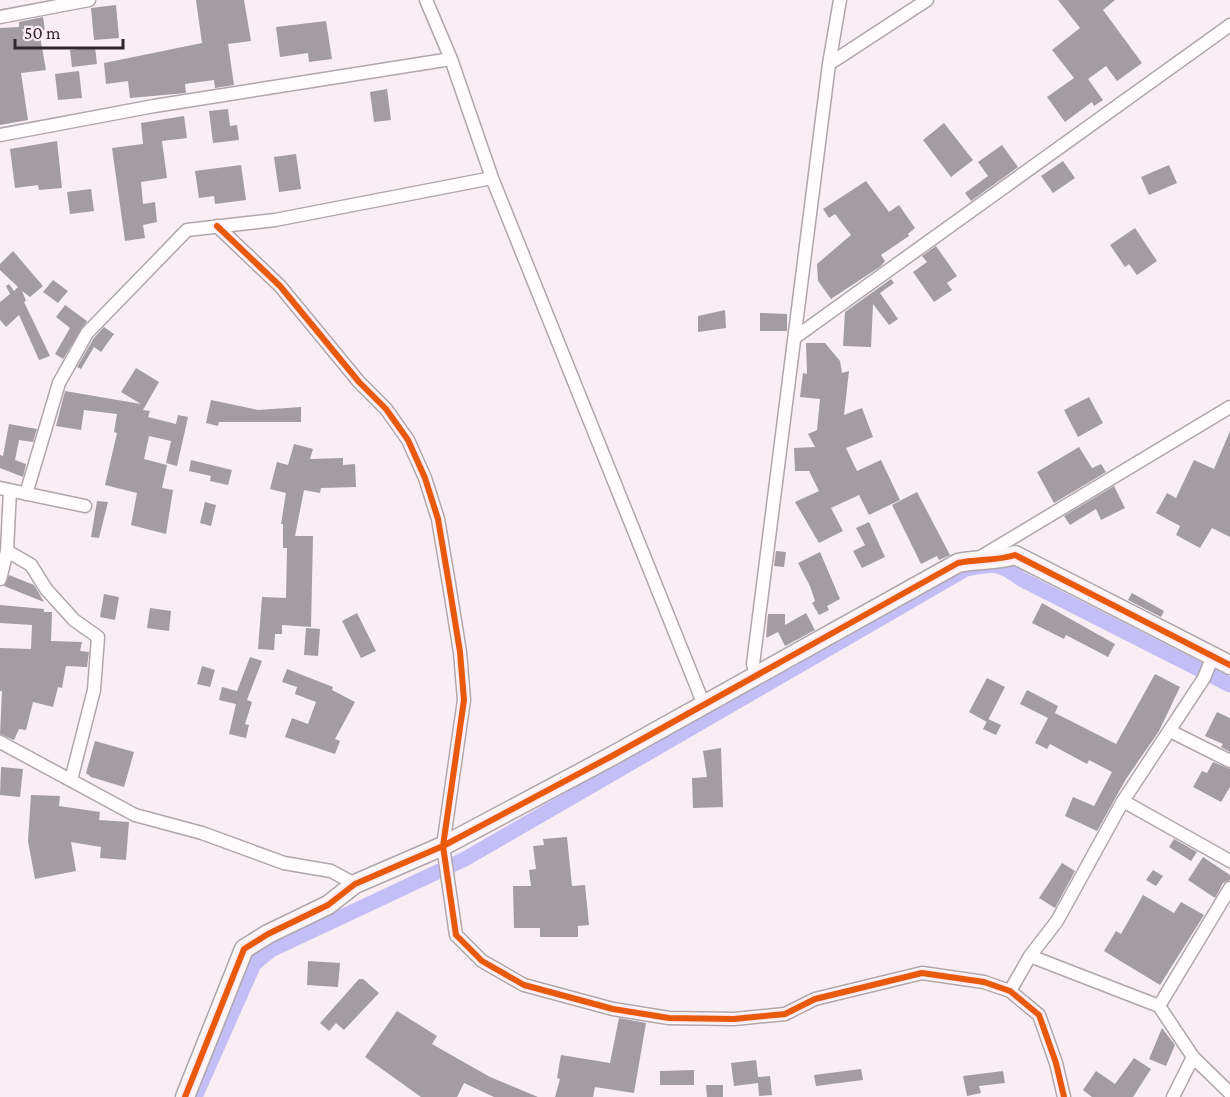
<svg xmlns="http://www.w3.org/2000/svg" width="1230" height="1097" font-family="'Crimson Pro',serif">
<style>
.lines{fill:none;stroke-linecap:round;stroke-linejoin:round}
.canal{stroke:#c4bef7;stroke-width:15}
.building{fill:#a39ca3}
.street-casing{stroke:#b0a6ac;stroke-width:15}
.secondary-casing{stroke:#b0a6ac;stroke-width:21}
.street{stroke:#fefcfd;stroke-width:12}
.secondary{stroke:#fbf6f8;stroke-width:18}
.cycleway-casing{stroke:#fceaf4;stroke-width:10}
.cycleway{stroke:#e8590c;stroke-width:6}
</style>
<rect width="100%" height="100%" fill="#f8eef3"/>
<g class="lines">
<path class="canal" d="M195,1097L254,964L271,950L465,859L966,569C993,564 998,562 1021,579L1230,685"/>
</g>
<path class="building" d="M196,0H244L251,41L228,44L234,85L215,88L214,80L185,84L186,93L130,98L128,81L106,84L104,63L202,43Z
M1058,0H1115L1103,10L1142,63L1117,81L1106,66L1088,79L1103,100L1094,106L1092,102L1065,122L1047,97L1074,78L1052,50L1080,28Z
M116,5L119,38L94,40L91,8Z
M43,17L45,31H39L46,70L21,73L28,120L0,125V28L19,27V22Z
M326,21L332,59L309,62L308,53L280,57L276,27Z
M95,47L97,64L72,67L70,50Z
M79,71L82,98L58,100L55,74Z
M387,89L391,120L374,122L370,92Z
M228,109L230,126L237,125L239,140L213,143L209,111Z
M184,116L187,138L162,141L167,178L141,182L143,204L155,202L157,222L143,225L145,238L125,241L112,148L143,144L141,123Z
M944,123L973,160L951,177L923,140Z
M57,141L62,188L39,190L38,185L15,188L10,149Z
M1002,145L1018,167L971,201L965,193L988,176L978,162Z
M296,154L301,189L279,192L274,157Z
M1063,161L1075,178L1053,193L1041,176Z
M241,165L246,200L215,204L214,196L199,198L195,171Z
M1169,165L1177,183L1149,195L1141,177Z
M866,181L889,212L899,205L915,228L908,234L909,236L881,255L885,261L881,266L831,299L818,281L817,264L851,235L835,214L829,218L823,209Z
M91,189L94,211L70,214L67,192Z
M1135,228L1157,261L1137,275L1129,264L1125,267L1110,245Z
M936,246L957,276L947,283L952,290L934,302L913,272L927,262L922,256Z
M13,251L43,286L30,297L22,291L26,301L24,302L50,356L39,360L19,315L6,327L0,320V302L10,294L6,286L9,284L14,291L18,287L0,270V264Z
M891,279L894,283L880,293L898,319L889,325L873,304L871,347L843,346L845,312Z
M53,280L68,291L58,303L43,292Z
M65,305L87,321L63,359L55,354L70,328L56,317Z
M725,310L726,328L698,332V316Z
M760,313L787,314V331H760Z
M104,327L114,334L101,352L94,347L81,369L77,367L94,338Z
M806,343H825L840,361L842,373L849,371L844,415L862,408L873,437L846,448L857,471L881,460L900,500L869,515L859,495L831,508L843,531L819,543L795,502L819,491L809,471H795L794,448L815,447L808,434L817,430L820,399L800,397L803,373L807,374Z
M136,368L159,382L143,410L150,411L148,417L176,424L178,415L188,417L177,466L166,463L171,441L149,436L144,459L167,465L162,488L173,490L166,534L131,525L137,493L105,485L117,433L114,432L117,414L84,410L81,430L56,426L65,391L141,404L121,392Z
M1089,397L1103,423L1078,437L1064,410Z
M211,400L258,410L301,407V422H219L218,426L206,423Z
M9,424L37,429L33,442L19,440L15,460L26,464L23,477L0,468V455L3,456Z
M1230,431V537L1212,528L1200,548L1176,535L1180,526L1156,513L1167,493L1176,498L1194,460L1214,469Z
M294,444L313,449L310,459L343,458V465L355,464L356,487L321,488L320,493L304,490L295,536H313L311,627L282,625V634H275L274,650L258,649L262,597L286,598L287,548H283V524H281L286,493L270,489L277,462L288,465Z
M1079,447L1092,468L1101,464L1106,472L1054,503L1037,472Z
M191,460L232,470L228,485L210,481L211,476L189,471Z
M1114,486L1125,508L1101,520L1096,509L1070,525L1064,516Z
M917,492L950,555L939,560L937,556L921,564L892,505Z
M97,501L108,502L99,538L91,537Z
M205,502L216,505L211,526L200,523Z
M869,522L885,557L862,568L853,551L865,545L856,528Z
M776,551L786,552L784,567L774,566Z
M820,552L840,599L827,606L829,610L819,615L812,603L815,601L810,586L798,563Z
M9,575L34,585L44,602L4,586Z
M1132,593L1164,611L1161,617L1128,600Z
M104,594L119,597L115,620L100,617Z
M1042,603L1115,644L1108,657L1066,635L1064,639L1032,623Z
M0,605L44,609V612H52L51,641L82,642L80,651L89,652L87,667L66,666L62,688L58,687L53,707L33,702L26,730L19,729L14,740L0,734L2,691H0V648L31,649L32,625L0,623Z
M150,608L171,611L169,631L147,628Z
M357,613L376,651L361,658L342,621Z
M806,613L815,630L785,646L778,632L766,638L768,614H785V625Z
M306,628L320,629L318,656L304,655Z
M250,657L262,661L247,700L252,702L245,724L249,725L246,738L229,734L236,704L219,700L222,687L237,691Z
M202,666L215,670L210,687L197,684Z
M287,669L333,687L332,690L355,702L335,739L340,741L335,754L285,737L292,718L308,724L316,702L295,694L297,687L282,682Z
M1155,674L1180,687L1159,731L1126,779L1097,831L1065,816L1073,797L1094,806L1112,772L1089,760L1087,764L1050,744L1047,749L1035,743L1048,718L1020,704L1027,690L1058,706L1055,713L1116,744Z
M987,678L1005,687L987,722L969,712Z
M1217,712L1230,718V752L1221,747L1223,744L1205,736Z
M988,719L1001,725L996,735L983,729Z
M95,741L134,752L124,787L91,777L86,773Z
M721,748L723,807L693,808L692,778L707,777L703,751Z
M1213,762L1230,769V787L1221,802L1193,787L1202,771L1207,773Z
M1,767L23,769L20,797L0,795Z
M31,795L60,796L59,806L100,812L99,820L129,822L126,860L100,858L101,847L71,842L76,871L35,879L28,841Z
M567,837L572,886L585,885L589,925L578,926V937H540V928H514L513,886H531L529,870L536,869L533,846L544,845L543,839Z
M1174,839L1197,852L1191,861L1169,847Z
M1203,857L1230,875V880L1223,883L1215,898L1188,880Z
M1062,863L1075,871L1055,908L1039,898Z
M1153,870L1163,876L1156,886L1146,880Z
M1143,895L1174,913L1181,902L1204,915L1160,985L1104,951L1116,931L1121,934Z
M308,961L340,963L338,987L307,985Z
M359,979H363L379,993L344,1030L336,1023L329,1031L320,1023Z
M397,1011L437,1036L432,1044L490,1077L538,1097H494L464,1083L457,1097H421L365,1057Z
M619,1018L646,1023L634,1093L595,1087L593,1097H555L560,1079L557,1078L561,1055L610,1063Z
M1162,1028L1175,1045L1166,1066L1149,1059Z
M1134,1058L1151,1069L1133,1097H1092L1083,1090L1096,1071L1115,1084Z
M756,1060L758,1077L770,1076L772,1095L759,1096L758,1083L734,1086L731,1063Z
M861,1069L863,1080L816,1086L814,1075Z
M694,1070V1085H660V1071Z
M1003,1071L1005,1083L979,1086L981,1093L967,1096L963,1076Z
M706,1085H723V1097H707Z"/>
<g class="lines">
<g class="street-casing">
<path id="street" d="M426,0L451,59L492,178L704,705
M0,17L89,0
M829,64L927,0
M0,135L154,106L451,59
M217,226L280,286L359,382L386,409L408,440L425,478L438,519L449,584L460,652L464,700L443,846L456,935L482,961L524,985L613,1009L669,1018L734,1019L785,1014L815,999L922,973L984,982L1010,991L1039,1015L1056,1063L1064,1097
M797,336L1230,25
M0,488L85,506
M10,490L7,551L31,565L46,589L74,620L98,637L94,690L71,780
M26,494L59,383L87,333L187,230L275,220L492,178
M979,558L1230,407
M0,579L7,551
M756,675L753,664L829,64L840,0
M1170,731L1230,761
M0,742L135,815L202,833L284,863L331,871L355,884
M1123,801L1230,861
M1030,956L1159,1006L1193,1057L1230,1093
M1010,991L1030,956L1057,921L1123,801L1204,678L1213,656
M1159,1006L1230,888
M1173,1097L1193,1057"/>
</g>
<g class="secondary-casing">
<path id="secondary" d="M185,1097L244,949L268,934L328,905L355,884L443,846L612,756L958,563C977,559 997,561 1015,555L1230,665"/>
</g>
<use href="#street" class="street"/>
<use href="#secondary" class="secondary"/>
<g class="cycleway-casing">
<path id="cycleway" d="M217,226L280,286L359,382L386,409L408,440L425,478L438,519L449,584L460,652L464,700L443,846L456,935L482,961L524,985L613,1009L669,1018L734,1019L785,1014L815,999L922,973L984,982L1010,991L1039,1015L1056,1063L1064,1097
M185,1097L244,949L268,934L328,905L355,884L443,846L612,756L958,563C977,559 997,561 1015,555L1230,665"/>
</g>
<use href="#cycleway" class="cycleway"/>
</g>
<path d="M15 39v9h108v-9" fill="none" stroke="#31262d" stroke-width="3"/>
<text x="24" y="39" font-size="18" fill="#31262d" stroke="#fceaf4" stroke-width="4.5" paint-order="stroke">50 m</text>
</svg>
